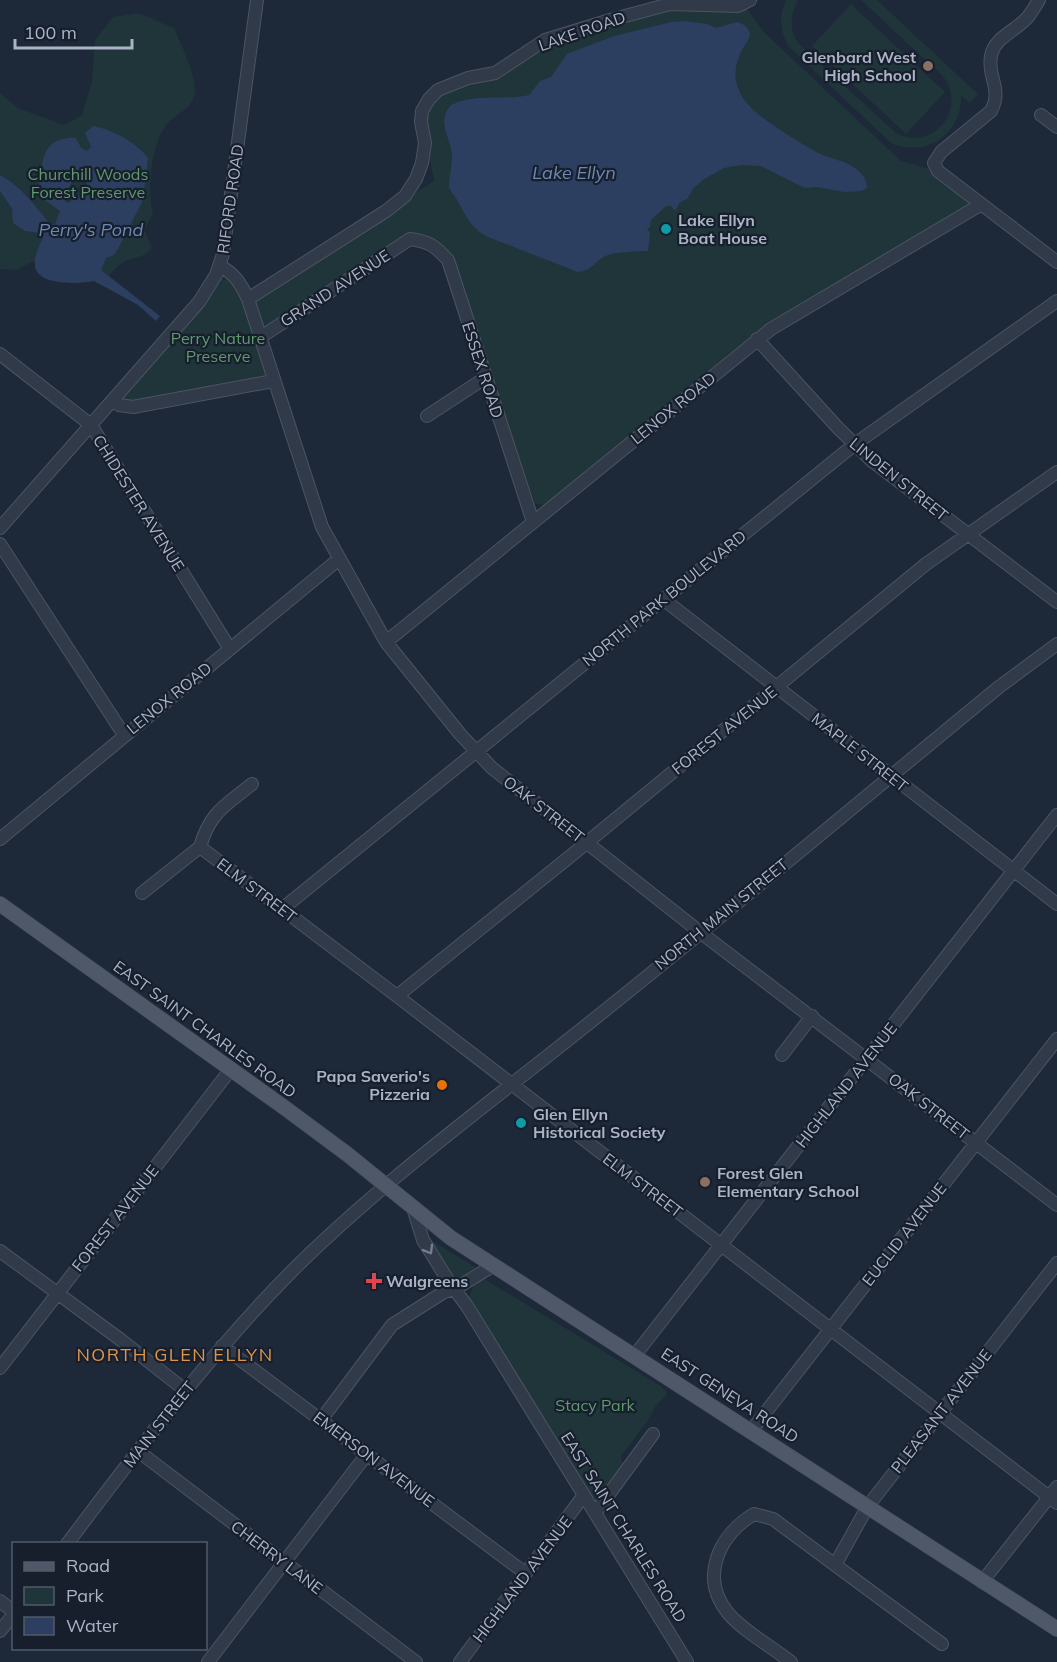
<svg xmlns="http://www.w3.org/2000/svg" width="1057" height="1662" font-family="Mulish,sans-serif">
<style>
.green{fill:#1f353a}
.water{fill:#2c3f60;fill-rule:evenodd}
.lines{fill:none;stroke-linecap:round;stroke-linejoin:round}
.minor-casing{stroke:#4c5464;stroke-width:14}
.major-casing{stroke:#3b4352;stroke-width:16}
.minor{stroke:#313a49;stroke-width:12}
.major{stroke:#4e5869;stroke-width:15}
.oneway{stroke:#747d8e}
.education-dot{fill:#8d6e63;stroke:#171f2d;stroke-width:2}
.culture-dot{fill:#0f9aa8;stroke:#171f2d;stroke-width:2}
.food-dot{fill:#e8710a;stroke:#171f2d;stroke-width:2}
.health-dot{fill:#e0444e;stroke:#171f2d;stroke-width:2}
.labels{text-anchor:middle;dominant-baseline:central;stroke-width:4.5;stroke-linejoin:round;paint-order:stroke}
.street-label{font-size:16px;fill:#abb4c6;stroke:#171f2d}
.poi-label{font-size:16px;font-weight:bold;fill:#abb4c6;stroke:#171f2d;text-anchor:start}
.park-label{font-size:16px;fill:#609970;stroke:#171f2d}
.water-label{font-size:18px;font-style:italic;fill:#6f88b2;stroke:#171f2d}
.neighbourhood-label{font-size:18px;letter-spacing:1.5px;fill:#de944d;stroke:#171f2d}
</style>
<rect width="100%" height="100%" fill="#1d2839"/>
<path class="green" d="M786,0H798C790,14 789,30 799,44L896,133C909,140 923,140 935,131C951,121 956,99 947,82C941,72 930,64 921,56C901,37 881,19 861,0H877L978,94L970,103L961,95C963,133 926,159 891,143L789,47C780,32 778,16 786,0Z
M851,4L945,92L906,134L812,46Z
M671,7L738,11L747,9L765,33L901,161L927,168L973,204L767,327L731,352L546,505L535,504L449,252L427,245L409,244L257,343L266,370L265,375L261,379L131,403L124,399L125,394L202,308L223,279C234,279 238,292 243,301L434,181L429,155L426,113L437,96L555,40Z
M139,13L174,28C180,41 196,76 195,90C194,109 178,112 167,124C151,144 147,190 153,214L144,230L152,247C146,258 136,256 126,261C118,265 113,271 107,278L0,182V93L18,108L64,125L82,115L92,81L95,40L113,17Z
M0,191L25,231L44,234L35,260L17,270L0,269Z
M429,1239L480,1270L457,1284Z
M483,1278L659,1385L667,1392L666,1396L656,1405L649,1419L621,1456L624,1468L598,1500L590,1495L469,1297L475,1282Z"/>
<path class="water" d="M685,21L707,24L716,28L737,22C743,24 749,27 750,34C750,40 742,48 740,54C729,79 739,99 759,115C777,128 798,142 818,153C830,159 845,160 856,169C863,174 867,180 867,188L861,191L844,192L817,187L805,188L761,166L741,165L724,168L704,179L693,189L687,199L680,202L675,211L671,206H666L651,220L650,227L647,229L650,233L648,251C638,251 617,252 608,255C594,260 595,270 578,272L488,237C470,228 465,214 456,198C454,195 449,190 449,186C449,174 454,161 451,149C447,132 438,120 451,105C475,93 503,101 529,95L540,81L551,77L567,54L614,36L672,22Z
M93,126C113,130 136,142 148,158L143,200L119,247L114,255L106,258L101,270L160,316L156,321L138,305L94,281C80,284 37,286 35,266C33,256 41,243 44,234L25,231L13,223L12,209L0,191V175C23,188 34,205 51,225L55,224L60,211L42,198L37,189C44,173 38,150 57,141C63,139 69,137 76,138L81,148L87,151L91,147L85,133ZM82,175L87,183L85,191L68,203L65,201L64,197L73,180Z"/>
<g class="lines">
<g class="minor-casing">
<path id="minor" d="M1039,0C1035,6 1031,14 1026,19C1015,31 994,38 991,56C987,77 1003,89 991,111L941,152L934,163L938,171L1057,262
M1041,115L1057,127
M220,266C235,274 241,284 248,299L322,527L386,642L460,734L492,768L700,932L1057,1205
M248,299L386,211L405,196L416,179L422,163L425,143L421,122L422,111L429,99L438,90L468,78L495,73L545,40L610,20L670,4L738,6L750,0
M261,337L410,239C430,242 434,245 448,260L533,522
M757,339L838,428L872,461L1057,602
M0,354L91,425L230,649
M114,400L119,405L133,407L273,381
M427,416L485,378
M0,528L199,302L216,275L223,254L257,0
M0,544L124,735
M663,599L1057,904
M386,642L771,329L980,205
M0,839L339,559
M200,847L397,996L1057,1503
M200,847C210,812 225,806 252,784
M142,893L200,847
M282,909L855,444L1057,301
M397,996L573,854L926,564L1057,472
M782,1055L812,1016
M413,1208L423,1240L449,1282L467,1306L687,1662
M0,1251L121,1340L185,1390
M222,1346L525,1573
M635,1355L1057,815
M0,1368L231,1069
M321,1420L392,1325L444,1292L455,1289L494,1265
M751,1431L1057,1039
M138,1451L416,1662
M595,1513L653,1434
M67,1544C138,1450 208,1356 290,1273C374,1189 471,1117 564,1043C711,927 854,806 999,687L1057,644
M835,1565L868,1506L1057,1263
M982,1582L1057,1487
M0,1601L14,1612
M0,1631L14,1614
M208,1662L367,1454
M460,1662L584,1495
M791,1662C772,1647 743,1631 728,1613C699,1577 719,1535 754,1514L773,1519L942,1644"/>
</g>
<g class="major-casing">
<path id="major" d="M0,904L285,1108L347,1154L451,1238L1057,1629"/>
</g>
<use href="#minor" class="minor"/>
<use href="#major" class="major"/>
</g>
<defs><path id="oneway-chevron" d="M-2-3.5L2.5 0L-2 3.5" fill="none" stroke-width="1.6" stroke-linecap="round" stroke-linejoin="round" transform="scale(1.5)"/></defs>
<use class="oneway" href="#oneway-chevron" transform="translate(429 1250) rotate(60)"/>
<g class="education-dot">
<circle cx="928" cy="66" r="6"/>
<circle cx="705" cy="1182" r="6"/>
</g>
<g class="culture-dot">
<circle cx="666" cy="229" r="6"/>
<circle cx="521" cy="1123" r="6"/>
</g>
<circle class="food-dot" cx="442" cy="1085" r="6"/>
<path class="health-dot" d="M371 1272h6v6h6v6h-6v6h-6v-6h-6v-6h6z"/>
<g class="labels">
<g class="street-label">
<text transform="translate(582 31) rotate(-19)">LAKE ROAD</text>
<text transform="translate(230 199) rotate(-82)">RIFORD ROAD</text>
<text transform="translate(335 288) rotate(-33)">GRAND AVENUE</text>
<text transform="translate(483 370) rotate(72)">ESSEX ROAD</text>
<text transform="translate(673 408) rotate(-39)">LENOX ROAD</text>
<text transform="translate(899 479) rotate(39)">LINDEN STREET</text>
<text transform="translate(139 503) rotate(58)">CHIDESTER AVENUE</text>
<text transform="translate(664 598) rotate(-39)">NORTH PARK BOULEVARD</text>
<text transform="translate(169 698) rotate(-39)">LENOX ROAD</text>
<text transform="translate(724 730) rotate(-39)">FOREST AVENUE</text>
<text transform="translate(860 752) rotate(38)">MAPLE STREET</text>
<text transform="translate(544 809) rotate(38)">OAK STREET</text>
<text transform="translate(257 890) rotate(37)">ELM STREET</text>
<text transform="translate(721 914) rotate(-39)">NORTH MAIN STREET</text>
<text transform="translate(205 1029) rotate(36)">EAST SAINT CHARLES ROAD</text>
<text transform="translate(846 1085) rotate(-52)">HIGHLAND AVENUE</text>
<text transform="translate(929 1106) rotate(38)">OAK STREET</text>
<text transform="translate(643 1185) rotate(37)">ELM STREET</text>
<text transform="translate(115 1218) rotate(-52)">FOREST AVENUE</text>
<text transform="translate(904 1234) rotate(-52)">EUCLID AVENUE</text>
<text transform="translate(730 1395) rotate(33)">EAST GENEVA ROAD</text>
<text transform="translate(941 1411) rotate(-52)">PLEASANT AVENUE</text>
<text transform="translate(159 1424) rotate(-52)">MAIN STREET</text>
<text transform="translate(374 1459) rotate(37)">EMERSON AVENUE</text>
<text transform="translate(624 1527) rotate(58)">EAST SAINT CHARLES ROAD</text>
<text transform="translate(277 1557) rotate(37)">CHERRY LANE</text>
<text transform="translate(522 1579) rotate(-53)">HIGHLAND AVENUE</text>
</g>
<g class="poi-label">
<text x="916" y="57" text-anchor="end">Glenbard West<tspan x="916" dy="18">High School</tspan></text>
<text x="678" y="220">Lake Ellyn<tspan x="678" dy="18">Boat House</tspan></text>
<text x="430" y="1076" text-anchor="end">Papa Saverio's<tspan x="430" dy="18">Pizzeria</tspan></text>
<text x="533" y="1114">Glen Ellyn<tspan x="533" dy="18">Historical Society</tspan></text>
<text x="717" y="1173">Forest Glen<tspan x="717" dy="18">Elementary School</tspan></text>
<text x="386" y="1281">Walgreens</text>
</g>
<g class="park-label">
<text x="88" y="174">Churchill Woods<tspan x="88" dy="18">Forest Preserve</tspan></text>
<text x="218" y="338">Perry Nature<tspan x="218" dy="18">Preserve</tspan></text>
<text x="595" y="1405">Stacy Park</text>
</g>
<g class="water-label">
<text x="574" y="172">Lake Ellyn</text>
<text x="91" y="229">Perry's Pond</text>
</g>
<g class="neighbourhood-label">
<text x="175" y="1354">NORTH GLEN ELLYN</text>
</g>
</g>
<rect x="12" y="1542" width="195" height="108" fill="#171f2d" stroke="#525b6a" stroke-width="1.5"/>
<rect x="24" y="1562" width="30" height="9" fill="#4e5869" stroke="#525b6a" stroke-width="1.5"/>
<text x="66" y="1572" font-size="18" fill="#abb4c6">Road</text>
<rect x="24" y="1587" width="30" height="18" fill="#1f353a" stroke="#525b6a" stroke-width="1.5"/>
<text x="66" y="1602" font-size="18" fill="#abb4c6">Park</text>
<rect x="24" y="1617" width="30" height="18" fill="#2c3f60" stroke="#525b6a" stroke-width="1.5"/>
<text x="66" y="1632" font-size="18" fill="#abb4c6">Water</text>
<path d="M15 39v9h117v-9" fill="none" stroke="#abb4c6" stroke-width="3"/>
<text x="24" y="39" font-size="18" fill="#abb4c6" stroke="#171f2d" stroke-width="4.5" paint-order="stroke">100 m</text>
</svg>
